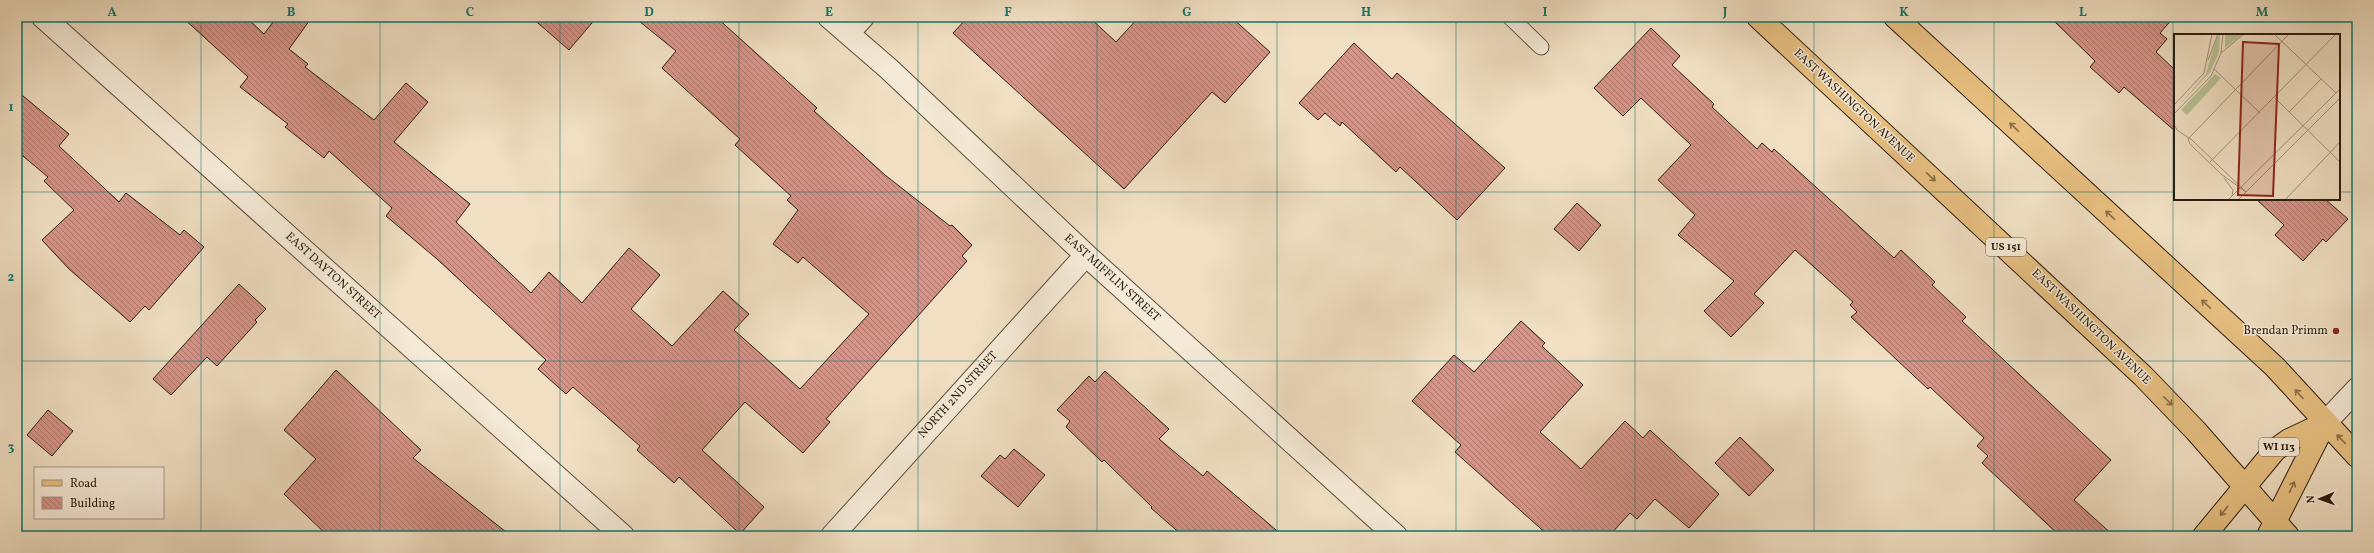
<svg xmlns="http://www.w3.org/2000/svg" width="2374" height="553" font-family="Vollkorn,serif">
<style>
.building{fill:url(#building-back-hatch);stroke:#2b1b0d}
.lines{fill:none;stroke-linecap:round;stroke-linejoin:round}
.service-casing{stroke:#5c4c3a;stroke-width:17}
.minor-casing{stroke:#5c4c3a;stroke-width:24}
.tertiary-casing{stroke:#5c4c3a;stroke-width:24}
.primary-casing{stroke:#2b1b0d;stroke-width:24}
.service{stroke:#f5ead7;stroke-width:15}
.minor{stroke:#f5ead7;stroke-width:22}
.tertiary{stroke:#f5ead7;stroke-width:22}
.primary{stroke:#e8c081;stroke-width:22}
.oneway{stroke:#8a6e47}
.grid{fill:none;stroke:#0f766e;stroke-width:1;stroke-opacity:0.55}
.poi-dot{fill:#8f2418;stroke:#f5ead7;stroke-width:1.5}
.labels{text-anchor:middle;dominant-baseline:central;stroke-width:3;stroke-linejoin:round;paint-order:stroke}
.shield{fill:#f5ead7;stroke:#68594a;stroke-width:1}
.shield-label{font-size:11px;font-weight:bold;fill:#2b1b0d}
.street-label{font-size:12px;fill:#2b1b0d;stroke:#f5ead7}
.poi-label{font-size:12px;fill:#2b1b0d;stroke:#f5ead7;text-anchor:end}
.inset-road{fill:none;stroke:#a1917a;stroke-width:1}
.view{fill:#8f2418;fill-opacity:0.15;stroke:#8f2418;stroke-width:2}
.inset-edge{fill:none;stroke:#2b1b0d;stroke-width:2}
.neatline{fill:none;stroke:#0f766e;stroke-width:1.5}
.grid-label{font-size:13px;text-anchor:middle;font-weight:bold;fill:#0f766e}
</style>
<defs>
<pattern id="building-back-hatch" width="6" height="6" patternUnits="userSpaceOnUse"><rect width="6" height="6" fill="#d69387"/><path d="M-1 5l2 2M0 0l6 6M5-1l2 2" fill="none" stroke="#ae776d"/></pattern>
</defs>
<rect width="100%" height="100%" fill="#f0dfc2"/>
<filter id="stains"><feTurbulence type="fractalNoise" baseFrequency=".005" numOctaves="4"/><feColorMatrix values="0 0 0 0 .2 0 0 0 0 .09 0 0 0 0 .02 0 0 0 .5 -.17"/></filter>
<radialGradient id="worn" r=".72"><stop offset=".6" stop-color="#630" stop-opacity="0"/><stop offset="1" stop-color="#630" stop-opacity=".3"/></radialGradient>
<path class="building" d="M182,17H246L264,34L277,17H312L289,49L308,64L305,67L374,120L406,83L428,102L394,142L470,204L456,222L531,293L549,272L582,303L629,248L660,275L631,309L672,346L723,291L749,314L734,330L800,389L869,314L803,257L798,263L773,244L798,210L787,200L791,196L735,145L740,139L662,68L676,51L634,17H716L817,108L814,111L885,175L950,226L952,225L972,245L962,256L967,261L826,419L830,422L803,453L745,402L702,450L764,507L740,534L679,477L674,483L637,450L640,446L573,387L566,394L538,369L546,360L437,259L386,216L392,208L329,151L324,158L285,127L288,124L240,87L248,77Z
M531,17H597L569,50Z
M968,17H1089L1116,42L1139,17H1231L1270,52L1225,103L1212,92L1124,189L953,33Z
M2050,17H2174L2160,33L2167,39L2156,52L2175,70V131L2124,87L2119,93L2090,67L2095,61Z
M1651,28L1680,56L1672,65L1714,104L1712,107L1757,149L1762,143L1772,152L1774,149L1894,258L1901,250L1935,282L1932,285L1966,317L1962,321L2111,460L2074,500L2114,536H2060L1982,463L1988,456L1977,446L1984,438L1930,387L1928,389L1851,317L1857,312L1850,305L1853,302L1795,250L1754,294L1764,303L1731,337L1704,311L1734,281L1678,235L1695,215L1658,180L1691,145L1641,98L1623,116L1594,88Z
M1354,43L1392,79L1397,73L1505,168L1457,220L1400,167L1396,172L1342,122L1340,126L1325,113L1318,120L1299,103Z
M17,91L69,134L59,146L119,202L126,193L180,235L184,230L204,247L149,310L145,306L130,322L69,269L42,240L74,210L44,181L48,177L17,151Z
M2256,199H2325L2348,219L2326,242L2323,239L2303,261L2275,235L2284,225Z
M1577,203L1601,225L1579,251L1554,229Z
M239,284L266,309L255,320L257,322L217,366L207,357L171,395L153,379Z
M1521,321L1545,343L1542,346L1583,385L1540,432L1581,469L1625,421L1643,438L1650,430L1719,494L1689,528L1655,499L1637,519L1630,513L1609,536H1549L1455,452L1461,445L1412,401L1454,355L1474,372Z
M336,370L421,450L413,458L511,536H328L284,494L316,459L284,430Z
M1105,371L1169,429L1159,439L1203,476L1207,471L1283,536H1183L1151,508L1152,507L1104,460L1102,462L1066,427L1070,421L1057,410L1089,376L1095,382Z
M48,410L73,431L52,456L27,435Z
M1740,437L1774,470L1749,496L1715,463Z
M1014,449L1045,475L1018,507L981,476L1000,455L1005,459Z"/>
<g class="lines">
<g class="service-casing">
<path id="service" d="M1510,17L1541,47"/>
</g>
<g class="minor-casing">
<path id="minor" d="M43,17L623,536
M829,17L889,69L1086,255L1396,536
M848,33L863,17
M832,536L1086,255"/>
</g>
<g class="tertiary-casing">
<path id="tertiary" d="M2325,423L2357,389"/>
</g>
<g class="primary-casing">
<path id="primary" d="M1758,17L2143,376L2196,431L2288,536
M1895,17L2275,367L2357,456
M2269,534L2325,423
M2204,536L2275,450L2289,440L2325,423"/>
</g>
<use href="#service" class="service"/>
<use href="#minor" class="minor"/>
<use href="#tertiary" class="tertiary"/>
<use href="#primary" class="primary"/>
</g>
<defs><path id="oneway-shaft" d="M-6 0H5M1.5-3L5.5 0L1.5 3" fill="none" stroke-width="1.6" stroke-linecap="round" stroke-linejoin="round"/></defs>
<g class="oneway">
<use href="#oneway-shaft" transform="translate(2014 127) rotate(-137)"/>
<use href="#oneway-shaft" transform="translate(1931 177) rotate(43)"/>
<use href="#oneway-shaft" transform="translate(2110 215) rotate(-137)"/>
<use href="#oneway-shaft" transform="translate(2206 304) rotate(-137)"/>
<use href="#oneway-shaft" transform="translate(2299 394) rotate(-132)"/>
<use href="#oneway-shaft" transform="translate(2168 401) rotate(45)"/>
<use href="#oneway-shaft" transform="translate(2341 439) rotate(-134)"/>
<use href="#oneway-shaft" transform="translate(2292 487) rotate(-65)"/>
<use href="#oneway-shaft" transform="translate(2224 511) rotate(129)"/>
</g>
<path class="grid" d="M201,17V536M380,17V536M560,17V536M739,17V536M918,17V536M1097,17V536M1277,17V536M1456,17V536M1635,17V536M1814,17V536M1994,17V536M2173,17V536M17,192H2175M2339,192H2357M17,361H2357"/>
<circle class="poi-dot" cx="2336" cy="331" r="4"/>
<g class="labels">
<g class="shield">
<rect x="1986" y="238" width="40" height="18" rx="3"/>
<rect x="2259" y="438" width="40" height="18" rx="3"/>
</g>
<g class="shield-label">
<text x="2006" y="247">US 151</text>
<text x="2279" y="447">WI 113</text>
</g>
<g class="street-label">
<text transform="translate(1854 106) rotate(43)">EAST WASHINGTON AVENUE</text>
<text transform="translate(333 276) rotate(42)">EAST DAYTON STREET</text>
<text transform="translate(1112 278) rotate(42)">EAST MIFFLIN STREET</text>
<text transform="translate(2091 327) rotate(44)">EAST WASHINGTON AVENUE</text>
<text transform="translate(958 395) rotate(-48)">NORTH 2ND STREET</text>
</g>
<g class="poi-label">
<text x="2328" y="331">Brendan Primm</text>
</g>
</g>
<g transform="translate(2174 34)">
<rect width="166" height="166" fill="#f0dfc2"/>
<path d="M46,0L45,18L36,38L1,76L32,40L42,5ZM51,0H69L51,14Z" fill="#b8c294"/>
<path d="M41,40L47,44L13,81L7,76Z" fill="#b8c294"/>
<path class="inset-road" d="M100,0L162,59M47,19L70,0M34,26L44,0M40,35L86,79M101,64L166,128M0,71L30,39L38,0M115,78L147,45M0,80L37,42L47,19L49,0M0,90L3,96L18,106L72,158M14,105L115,0M14,105L16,110L47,140L72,158M36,128L162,0M50,144L59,156L58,162M54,166L166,55M64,166L166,64M111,166L166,108"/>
<path class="view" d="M69,8L105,10L99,162L64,161Z"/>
<rect width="166" height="166" class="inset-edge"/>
</g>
<rect width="2374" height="553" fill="none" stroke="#f0dfc2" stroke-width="44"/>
<rect x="34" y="467" width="130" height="52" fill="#f5ead7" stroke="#a49786"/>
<rect x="42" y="480" width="20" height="6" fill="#e8c081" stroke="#a49786"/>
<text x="70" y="487" font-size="12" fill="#2b1b0d">Road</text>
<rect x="42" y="497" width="20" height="12" fill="url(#building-back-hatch)" stroke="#a49786"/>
<text x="70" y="507" font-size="12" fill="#2b1b0d">Building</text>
<g transform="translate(2320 499) rotate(268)" stroke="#f5ead7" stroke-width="3" paint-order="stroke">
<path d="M0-3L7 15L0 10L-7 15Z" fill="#2b1b0d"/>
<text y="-6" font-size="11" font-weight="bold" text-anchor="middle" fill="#2b1b0d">N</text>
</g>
<rect x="22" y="22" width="2330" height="509" class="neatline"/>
<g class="grid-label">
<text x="112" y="16">A</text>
<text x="291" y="16">B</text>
<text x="470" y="16">C</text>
<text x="649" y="16">D</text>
<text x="829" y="16">E</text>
<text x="1008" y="16">F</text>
<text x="1187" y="16">G</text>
<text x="1366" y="16">H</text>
<text x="1545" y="16">I</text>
<text x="1725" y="16">J</text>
<text x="1904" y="16">K</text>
<text x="2083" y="16">L</text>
<text x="2262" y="16">M</text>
<text x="11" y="111">1</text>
<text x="11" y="281">2</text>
<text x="11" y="451">3</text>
</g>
<rect width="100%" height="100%" filter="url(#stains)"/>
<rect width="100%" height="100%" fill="url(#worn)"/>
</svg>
